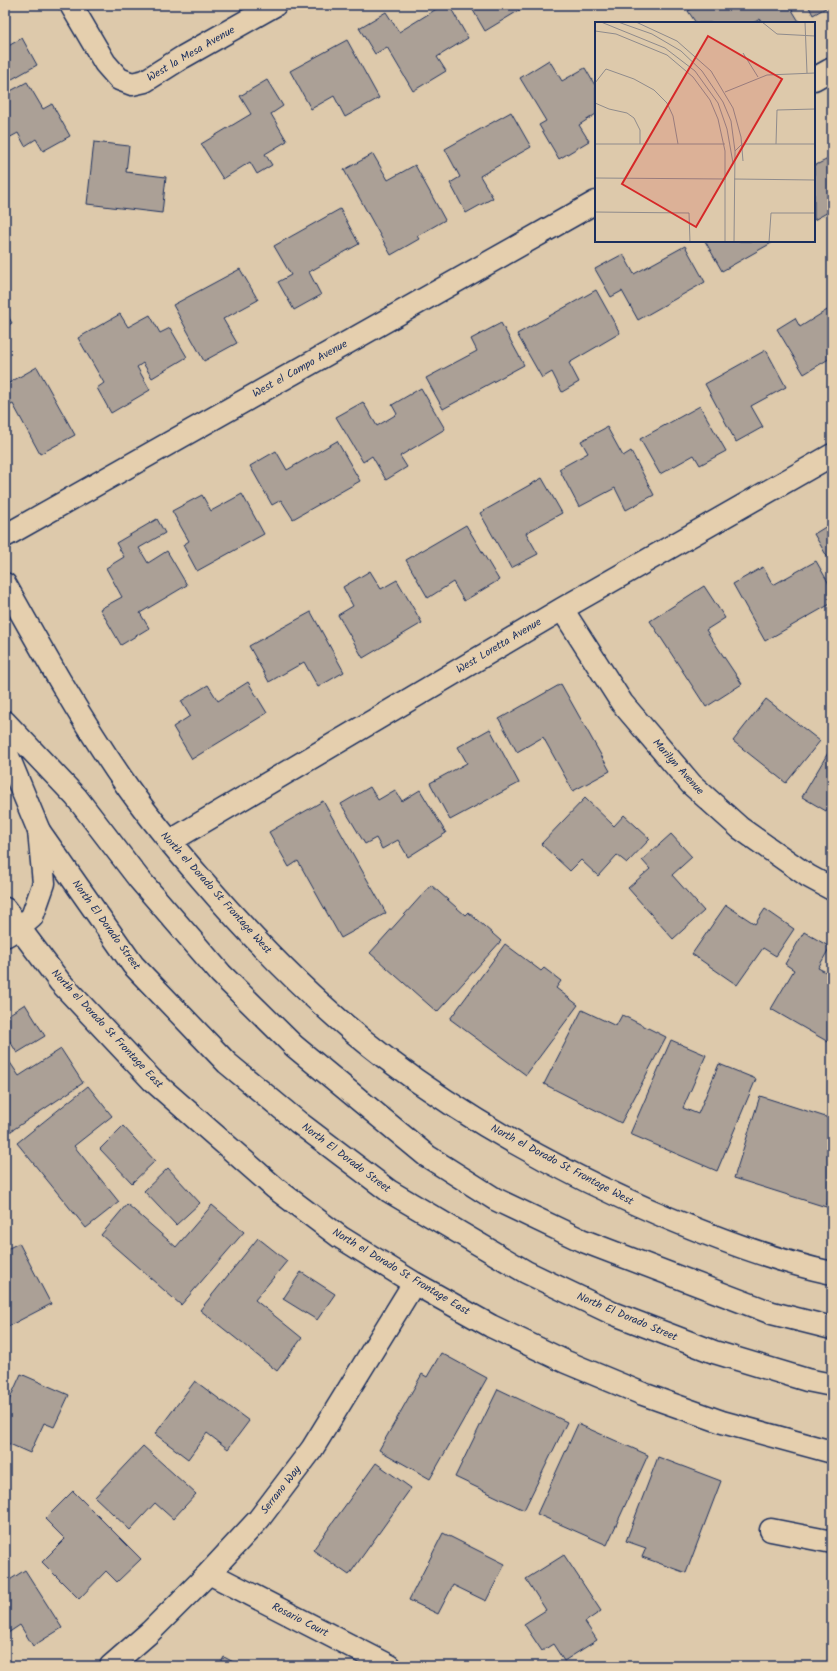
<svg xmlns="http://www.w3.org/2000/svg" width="837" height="1671" font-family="Kalam,sans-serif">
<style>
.building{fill:#aba096;stroke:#1b2f5e}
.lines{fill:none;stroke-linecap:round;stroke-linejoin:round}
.minor-casing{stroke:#1b2f5e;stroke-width:25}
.major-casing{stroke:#1b2f5e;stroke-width:25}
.minor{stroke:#e5cfae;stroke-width:22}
.major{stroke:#e5cfae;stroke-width:22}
.labels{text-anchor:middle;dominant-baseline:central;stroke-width:4;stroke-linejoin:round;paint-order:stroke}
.street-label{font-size:11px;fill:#1b2f5e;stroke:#e5cfae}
.inset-road{fill:none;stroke:#8f8b8c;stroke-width:1}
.view{fill:#d62828;fill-opacity:0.15;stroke:#d62828;stroke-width:2}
.inset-edge{fill:none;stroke:#1b2f5e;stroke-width:2}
</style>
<rect width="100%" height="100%" fill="#ddc9ab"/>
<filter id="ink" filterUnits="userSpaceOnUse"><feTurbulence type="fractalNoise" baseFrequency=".025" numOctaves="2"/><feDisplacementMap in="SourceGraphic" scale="8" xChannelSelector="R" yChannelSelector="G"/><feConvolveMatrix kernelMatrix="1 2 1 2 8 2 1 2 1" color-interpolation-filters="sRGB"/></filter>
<g filter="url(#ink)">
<path class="building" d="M443,5H449L468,38L437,57L446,71L413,91L387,47L375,54L359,28L386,12L399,32Z
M470,5H528L485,31Z
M698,5H789L800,23H762L760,19L753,23H696L688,11Z
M808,5H831L813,15Z
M22,38L37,65L5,83V48Z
M347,40L379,98L345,117L334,96L311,109L290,71Z
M549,60L562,81L585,68L596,87V114L579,125L589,141L559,159L539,125L546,121L520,78Z
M267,80L283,106L271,114L287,141L265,154L272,165L257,174L250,162L223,179L201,144L251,114L240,96Z
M27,82L43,109L52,104L70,136L43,151L36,139L25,146L18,133L5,140V94Z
M511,112L531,147L480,176L493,198L466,213L450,183L460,177L445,149Z
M94,142L129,146L126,172L166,177L162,213L87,204Z
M373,154L388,180L415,165L445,220L417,236L419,239L391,255L344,170Z
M832,157V210L814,220V166Z
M340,209L359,244L309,272L321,295L294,310L278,282L291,275L274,246Z
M705,241H775L722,271Z
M685,246L705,282L638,320L622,291L611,297L595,269L623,254L634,274Z
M240,269L258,300L223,319L237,343L204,361L173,305Z
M596,290L620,333L569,363L579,382L562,392L552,372L542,378L517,334Z
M832,307V357L804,374L777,329L795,318L800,327Z
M5,311L12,323L5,327Z
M120,314L128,327L150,315L160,333L170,328L187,357L152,378L143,363L137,367L150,390L111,413L97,388L104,383L78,338Z
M501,323L524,365L443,409L426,378L477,351L471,339Z
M766,350L786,387L751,406L763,427L736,442L705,384Z
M37,367L75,435L40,454L13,404L5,408V380L7,384Z
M421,388L445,429L400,456L407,467L386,480L372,456L363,462L336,417L363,402L377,426L397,414L392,405Z
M700,406L726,451L700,465L694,455L660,474L640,439Z
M607,427L623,456L631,451L654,495L626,510L615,488L579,507L559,469L588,453L581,441Z
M337,441L360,481L293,519L281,500L272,505L250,466L276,451L287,470Z
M542,478L562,513L526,533L538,554L511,568L480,513Z
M242,494L264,534L197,571L183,545L189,541L172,511L202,495L211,511Z
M157,519L165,533L139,548L148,563L167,551L187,585L140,613L149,628L121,645L100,609L122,597L106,568L124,557L116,543Z
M832,523V565L814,534Z
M466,525L499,580L464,601L453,582L428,598L406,560Z
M816,561L832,589V603L765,641L733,584L763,567L773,585Z
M370,571L381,589L397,580L422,623L363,658L338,615L353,606L343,587Z
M704,586L725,618L706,630L742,684L706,707L650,621Z
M311,612L344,672L318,687L304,662L269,682L249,646Z
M248,682L267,713L192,759L173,727L190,716L181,701L208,685L218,701Z
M561,684L610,771L573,791L543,737L517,752L499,719Z
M766,699L820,741L786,783L733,741Z
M490,729L519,783L450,820L430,783L467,763L458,747Z
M832,746V801L826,811L802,797Z
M370,787L378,800L395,790L402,801L420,790L446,833L408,857L398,840L382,849L376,838L365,844L341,804Z
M585,798L614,826L624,815L650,839L627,863L617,855L598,876L581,860L570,871L541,844Z
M323,801L386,913L341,938L298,861L289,867L269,832Z
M671,834L692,857L672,875L704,911L673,939L628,888L650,869L642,860Z
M431,885L465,915L468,912L501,941L437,1012L370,953Z
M726,905L755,924L765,909L794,929L776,956L763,948L737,985L692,954Z
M804,932L830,947L818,968L832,975V1040L830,1043L771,1009L794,970L785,964Z
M505,944L541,971L544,968L561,981L556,988L578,1005L526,1075L450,1019Z
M25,1004L45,1036L17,1053L5,1033V1017Z
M582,1010L616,1026L622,1015L666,1037L621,1123L544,1084Z
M671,1040L706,1055L683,1108L698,1114L719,1064L756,1079L717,1171L630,1134Z
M61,1049L83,1083L8,1133L5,1128V1055L19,1076Z
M88,1086L112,1116L74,1146L119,1202L86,1228L17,1143Z
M760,1096L832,1119V1188L826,1207L734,1178Z
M123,1126L155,1161L132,1183L100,1149Z
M168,1168L200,1203L176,1225L144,1191Z
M127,1204L176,1247L212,1205L244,1232L181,1305L101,1235Z
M258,1238L287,1261L255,1300L302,1338L277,1371L200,1310Z
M19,1243L51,1304L5,1328V1250Z
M301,1272L335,1294L317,1320L283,1299Z
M441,1353L487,1378L430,1479L379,1450L422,1374L427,1377Z
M21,1374L69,1395L54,1427L44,1423L30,1453L5,1442V1407H6Z
M195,1381L249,1421L228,1449L207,1433L188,1459L155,1434Z
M498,1389L567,1422L524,1510L455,1477Z
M578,1424L648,1455L607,1545L537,1514Z
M143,1446L196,1494L173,1519L155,1503L130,1530L95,1497Z
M658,1457L721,1481L686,1573L642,1557L646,1548L626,1541Z
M376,1463L411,1488L349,1575L313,1550Z
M73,1491L141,1559L117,1582L106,1571L79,1599L42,1562L65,1539L45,1519Z
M443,1533L505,1564L486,1601L453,1585L438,1614L409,1600Z
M564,1555L601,1611L585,1622L597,1640L564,1661L553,1644L542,1651L524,1624L546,1610L526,1579Z
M25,1570L62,1628L33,1646L20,1625L5,1635V1583Z
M224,1657L241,1666H219Z"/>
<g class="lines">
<g class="minor-casing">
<path id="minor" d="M71,5L105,63L119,79L132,84L145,81L183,57L275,5
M814,79L832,69
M5,536L596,202
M5,584C44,654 83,724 129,789C152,821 177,851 203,881C258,945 320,1008 387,1059C473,1124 569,1176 668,1218C721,1240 776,1261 832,1273
M562,609L622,703L691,784L740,828L808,876L832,889
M169,842L562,609L832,455
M5,909L60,982L152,1080L275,1188L340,1237L414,1283L491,1326L566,1362L643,1394L722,1422L832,1452
M5,936L19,928L32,917L44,883L39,831
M771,1530L832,1542
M209,1573L390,1666
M111,1666L150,1632L209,1573L259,1519L312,1449L414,1283"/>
</g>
<g class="major-casing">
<path id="major" d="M5,722L76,797L139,879L221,974L294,1046L427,1156L495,1199L581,1240L772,1313L832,1328
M5,749L39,831L133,965L227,1063L298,1122L389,1191L526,1272L612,1313L714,1352L807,1380L832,1385"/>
</g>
<use href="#minor" class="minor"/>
<use href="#major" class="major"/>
</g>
</g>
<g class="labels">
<g class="street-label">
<text transform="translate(191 54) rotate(-30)">West la Mesa Avenue</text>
<text transform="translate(300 369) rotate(-29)">West el Campo Avenue</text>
<text transform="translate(499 646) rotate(-31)">West Loretta Avenue</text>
<text transform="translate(678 767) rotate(48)">Marilyn Avenue</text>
<text transform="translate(216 893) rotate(48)">North el Dorado St Frontage West</text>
<text transform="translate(106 925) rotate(54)">North El Dorado Street</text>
<text transform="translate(107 1029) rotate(47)">North el Dorado St Frontage East</text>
<text transform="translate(346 1158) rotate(37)">North El Dorado Street</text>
<text transform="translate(562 1165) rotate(28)">North el Dorado St Frontage West</text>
<text transform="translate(401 1272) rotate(31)">North el Dorado St Frontage East</text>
<text transform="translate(627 1317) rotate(23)">North El Dorado Street</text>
<text transform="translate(281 1490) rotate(-52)">Serrano Way</text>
<text transform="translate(300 1620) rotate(27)">Rosario Court</text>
</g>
</g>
<g transform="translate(595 22)">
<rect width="220" height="220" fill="#ddc9ab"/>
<path class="inset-road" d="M6,0L70,26L100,49L123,81L132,107L138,141M23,0L57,12L86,29L107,49L128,80L136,99L140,129L139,220M41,0L82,19L116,49L138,86L146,115L148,139M167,0L182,12L220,14M210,0L212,51M0,9L21,12L72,33L98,55L115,78L123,97L130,129V220M148,31L163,55M0,61L11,47L39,57L59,68L72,81L78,94L83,122M130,70L172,53L220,51M0,81L14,87L32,91L39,96L45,108V122M0,122H130M181,122L182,88L220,87M140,129L147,122H220M0,156L131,157M139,157L220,158M0,190L94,191L95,220M174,220L176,191H220"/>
<path class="view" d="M113,14L187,57L101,205L27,162Z"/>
<rect width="220" height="220" class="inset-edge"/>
</g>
<rect width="837" height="1671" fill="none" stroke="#e5cfae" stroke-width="20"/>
<rect x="10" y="10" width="817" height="1651" fill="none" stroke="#1b2f5e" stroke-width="1.5" filter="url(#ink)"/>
</svg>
